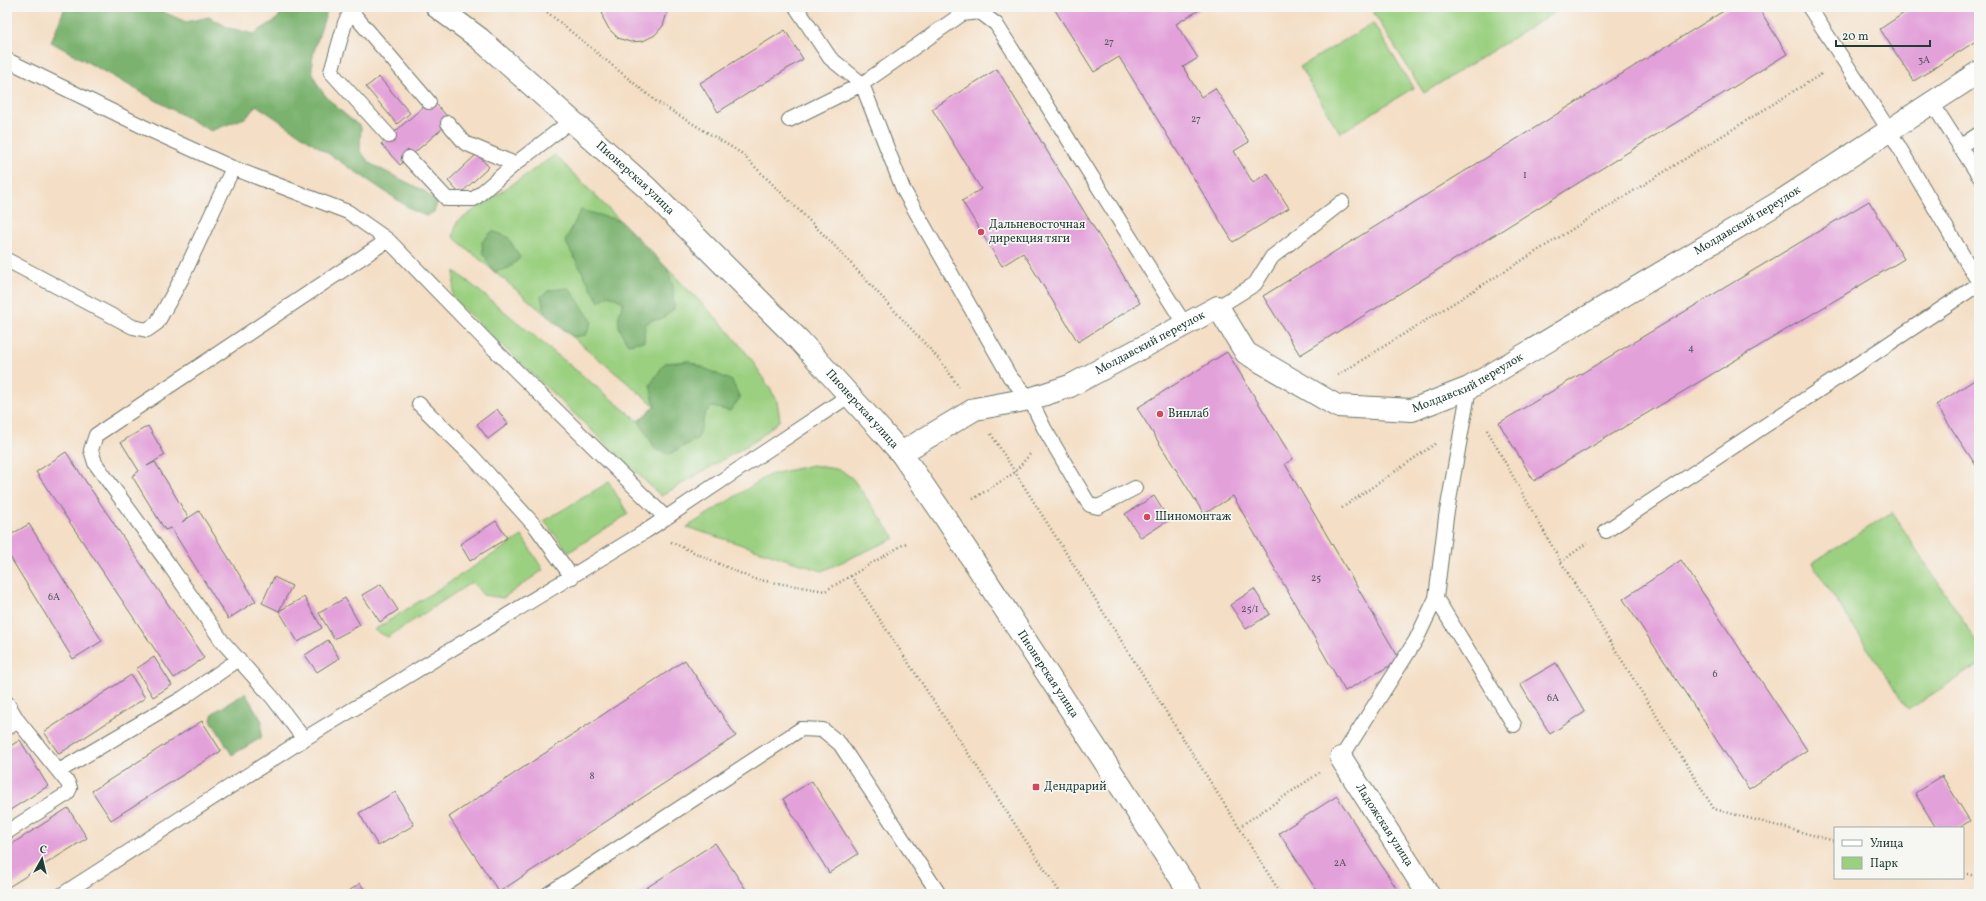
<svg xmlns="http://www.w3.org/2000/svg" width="1986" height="901" font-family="Vollkorn,serif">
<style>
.green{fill:#9bd081;stroke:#5d865a}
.forest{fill:#7cb26f;stroke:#4e7852}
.building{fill:#e3a1da}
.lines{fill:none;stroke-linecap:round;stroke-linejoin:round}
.service-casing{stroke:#6a7567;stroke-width:16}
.minor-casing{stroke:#6a7567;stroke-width:24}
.primary-casing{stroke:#6a7567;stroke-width:24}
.path{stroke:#6a7567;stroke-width:2.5;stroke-dasharray:1 3;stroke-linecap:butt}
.service{stroke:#fff;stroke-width:14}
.minor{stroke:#fff;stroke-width:22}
.primary{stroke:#fff;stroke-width:22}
.poi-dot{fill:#d1495b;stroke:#f6f6f2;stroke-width:1.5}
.labels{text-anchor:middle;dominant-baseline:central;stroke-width:3.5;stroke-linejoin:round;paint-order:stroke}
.number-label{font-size:10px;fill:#50565e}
.street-label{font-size:12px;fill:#1f3d34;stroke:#f6f6f2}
.poi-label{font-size:12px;fill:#1f3d34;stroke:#f6f6f2;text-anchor:start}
</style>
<rect width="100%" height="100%" fill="#f6f6f2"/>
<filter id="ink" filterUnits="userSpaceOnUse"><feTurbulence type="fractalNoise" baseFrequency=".025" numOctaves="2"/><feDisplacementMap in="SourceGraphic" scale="8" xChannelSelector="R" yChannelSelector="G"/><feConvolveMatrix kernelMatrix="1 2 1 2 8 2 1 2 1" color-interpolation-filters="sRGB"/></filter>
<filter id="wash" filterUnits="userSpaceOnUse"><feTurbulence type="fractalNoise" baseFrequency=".012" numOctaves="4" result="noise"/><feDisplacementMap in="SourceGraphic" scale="16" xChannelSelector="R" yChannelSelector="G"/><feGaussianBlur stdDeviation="0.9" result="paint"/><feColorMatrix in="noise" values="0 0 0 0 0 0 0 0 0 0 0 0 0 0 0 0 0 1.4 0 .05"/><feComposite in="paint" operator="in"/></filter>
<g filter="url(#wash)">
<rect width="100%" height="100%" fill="#f4dec5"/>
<path class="green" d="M1370,7H1563L1424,93Z
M1373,23L1413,88L1340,133L1300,67Z
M555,155L726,328L752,360L777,400L780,420L758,439L661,496L452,298L455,271L638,421L655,406L453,237L457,222Z
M812,465L841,470L853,479L895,538L822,571L687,527L769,475Z
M609,482L628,514L569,552L544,521Z
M1892,512L1979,645V664L1908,710L1812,563Z
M522,536L543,570L503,598L483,595L472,582L388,637L374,630Z"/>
<path class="forest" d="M65,7H152L186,22L209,17L229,28L254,34L277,19L285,7H328C324,22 313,49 312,63C310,89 343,113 361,127L360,151L371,164L426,192L437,203L434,212L426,216L414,211L256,105L247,117L211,131L51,42Z
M581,210L621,221L667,268L673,287L674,309L662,319L652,320L645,324L644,341L628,344C617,326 616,322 623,302L609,295L599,302L565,241Z
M492,231L508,237L520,258L509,268L494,272L483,253L482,242Z
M569,288L592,321L586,335L573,337L545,314L541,296L550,290Z
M689,361L732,381L740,398L730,411L712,407L705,413L698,438L670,454L656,450L639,421L655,406L650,385L665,363Z
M245,693L262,721L261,738L232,755L211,720L213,713Z"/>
<g id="blocks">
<path class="building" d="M602,7H667V13L663,26L655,35L643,41L630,42L618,38L609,29L603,18Z
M1053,7H1204L1176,24L1198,58L1183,67L1201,97L1215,88L1249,142L1234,151L1253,183L1267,173L1289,208L1233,242L1119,57L1094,72Z
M1730,7H1758L1787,54L1300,355L1263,296Z
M1913,7H1979V39L1914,81L1880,29Z
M785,30L803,59L718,112L700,83Z
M997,69L1140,303L1078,342L1023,253L1002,266L962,201L981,189L932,109Z
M379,77L410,113L397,124L366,87Z
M432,99L451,121L400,165L381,144Z
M477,154L489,167L460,194L448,181Z
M1869,201L1904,259L1534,481L1499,423Z
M1227,352L1293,459L1285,464L1400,660L1345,691L1233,496L1204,514L1137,408Z
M1979,377V470L1936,405Z
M497,409L508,424L488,439L477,424Z
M148,426L165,455L147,466L155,462L188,517L182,522L199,511L256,601L228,619L171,528L165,530L132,476L139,471L121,442Z
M66,452L204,658L174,678L36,472Z
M1154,496L1169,520L1141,538L1125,514Z
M496,521L507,538L470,561L460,544Z
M29,524L102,641L73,659L7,552V537Z
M1681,560L1807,750L1749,789L1623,599Z
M274,577L292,586L279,611L262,603Z
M381,584L398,610L380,622L362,595Z
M1254,589L1270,614L1246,629L1230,605Z
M304,597L322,628L298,642L279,611Z
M345,598L360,625L334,639L319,613Z
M328,640L339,658L317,672L305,655Z
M154,657L172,685L153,697L136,669Z
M685,660L736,736L499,892L449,817Z
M1556,663L1585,712L1550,734L1520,684Z
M131,675L145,698L59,754L44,732Z
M202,721L221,751L111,820L92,791Z
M20,740L48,786L7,812V748Z
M1942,776L1970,821L1958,828H1936L1915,793Z
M812,781L858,854L829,873L783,799Z
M395,792L414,825L378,846L359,813Z
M1337,796L1400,894H1319L1279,833Z
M68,808L87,838L7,888V847Z
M715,843L749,894H637Z
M360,883L367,894H345Z"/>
</g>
</g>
<g filter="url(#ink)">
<use href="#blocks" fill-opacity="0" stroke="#6a7567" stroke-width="1"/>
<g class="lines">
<g class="service-casing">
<path id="service" d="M353,7L345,23L331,72L389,136
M1809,7L1889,130L1979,283
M351,11L429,102
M7,60L152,131L233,168L348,212L388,240L495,350L666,518
M1932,103L1979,176
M789,120L862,84L830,58L796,7
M448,123L465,143L515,164
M1959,147L1979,134
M409,158L447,199H474L515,164L572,120
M7,260L133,327L147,330L157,323L182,278L233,168
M1218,307L1255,284L1272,257L1342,202
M419,404L472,456L536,527L572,577
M1135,488L1098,507L1090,505L1087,501L1044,428L1030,399L1010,377L903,189L862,84L962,14L980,12L996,24L1185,325
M1606,531L1979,284
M1436,598L1446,517L1469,388
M7,703L18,721L68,783L70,788L67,794L7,832
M7,728L18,721
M304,739L273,698L222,641L170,566L95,463L91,450L96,435L388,240
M1341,758L1416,640L1436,598L1514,725
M59,771L183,698L239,659
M63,894L304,739L646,531L850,395
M548,894L801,729L823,730L840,744L939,894"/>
</g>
<g class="minor-casing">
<g id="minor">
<path id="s1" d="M901,453L975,409L1030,399L1070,386L1218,307L1246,353L1337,406L1412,410L1469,388L1778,203L1979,72"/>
<path id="s2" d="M1341,758L1428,894"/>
</g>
</g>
<g class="primary-casing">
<g id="primary">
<path id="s3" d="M437,7L480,39L647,188L800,341L879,428L901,453L945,517L1191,894"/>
</g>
</g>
<path class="path" d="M541,7L657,102L741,153L831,242L940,360L959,387
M1338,375L1823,73
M1487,430L1561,562L1714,809L1835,841
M991,434L1281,894
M973,499L1014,473L1031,453
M1342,508L1435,444
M671,542L753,579L825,591L906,543
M1561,562L1587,543
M851,576L1061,894
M1239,827L1319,773
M1963,873L1979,877"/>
<use href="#service" class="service"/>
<use href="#minor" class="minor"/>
<use href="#primary" class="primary"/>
</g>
</g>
<g class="poi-dot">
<circle cx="981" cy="232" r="4"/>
<circle cx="1160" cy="414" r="4"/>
<circle cx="1147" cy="517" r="4"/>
<rect x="1032" y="783" width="8" height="8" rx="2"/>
</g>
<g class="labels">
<g class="number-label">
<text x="1109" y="42">27</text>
<text x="1924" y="60">3А</text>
<text x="1196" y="119">27</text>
<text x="1525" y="175">1</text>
<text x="1691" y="348">4</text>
<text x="1316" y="578">25</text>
<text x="54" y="597">6А</text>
<text x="1250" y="609">25/1</text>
<text x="1715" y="674">6</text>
<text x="1553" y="698">6А</text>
<text x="592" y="776">8</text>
<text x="1340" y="863">2А</text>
</g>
<g class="street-label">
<text stroke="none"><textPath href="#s3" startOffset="262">Пионерская улица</textPath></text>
<text stroke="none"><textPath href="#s1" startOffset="972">Молдавский переулок</textPath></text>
<text stroke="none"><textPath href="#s1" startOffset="275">Молдавский переулок</textPath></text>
<text stroke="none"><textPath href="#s1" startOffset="648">Молдавский переулок</textPath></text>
<text stroke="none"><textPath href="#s3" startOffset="586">Пионерская улица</textPath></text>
<text stroke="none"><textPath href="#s3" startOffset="910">Пионерская улица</textPath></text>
<text stroke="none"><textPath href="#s2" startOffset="80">Ладожская улица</textPath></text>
</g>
<g class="poi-label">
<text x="989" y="225">Дальневосточная<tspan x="989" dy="14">дирекция тяги</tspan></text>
<text x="1168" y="414">Винлаб</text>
<text x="1155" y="517">Шиномонтаж</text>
<text x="1044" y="787">Дендрарий</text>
</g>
</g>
<rect width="1986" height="901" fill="none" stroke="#f6f6f2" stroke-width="24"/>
<rect x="1834" y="827" width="130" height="52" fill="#f6f6f2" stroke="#a0aca6"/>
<rect x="1842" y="840" width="20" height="6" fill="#ffffff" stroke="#a0aca6"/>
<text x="1870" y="847" font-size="12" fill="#1f3d34">Улица</text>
<rect x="1842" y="857" width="20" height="12" fill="#9bd081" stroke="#a0aca6"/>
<text x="1870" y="867" font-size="12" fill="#1f3d34">Парк</text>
<g transform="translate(42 859) rotate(8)" stroke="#f6f6f2" stroke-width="3" paint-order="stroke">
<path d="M0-3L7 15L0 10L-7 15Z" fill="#1f3d34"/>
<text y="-6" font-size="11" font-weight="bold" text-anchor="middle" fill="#1f3d34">С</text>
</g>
<path d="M1836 40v6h94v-6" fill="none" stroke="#1f3d34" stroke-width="2"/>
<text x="1842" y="40" font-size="12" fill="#1f3d34" stroke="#f6f6f2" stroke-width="3" paint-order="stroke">20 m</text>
</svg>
